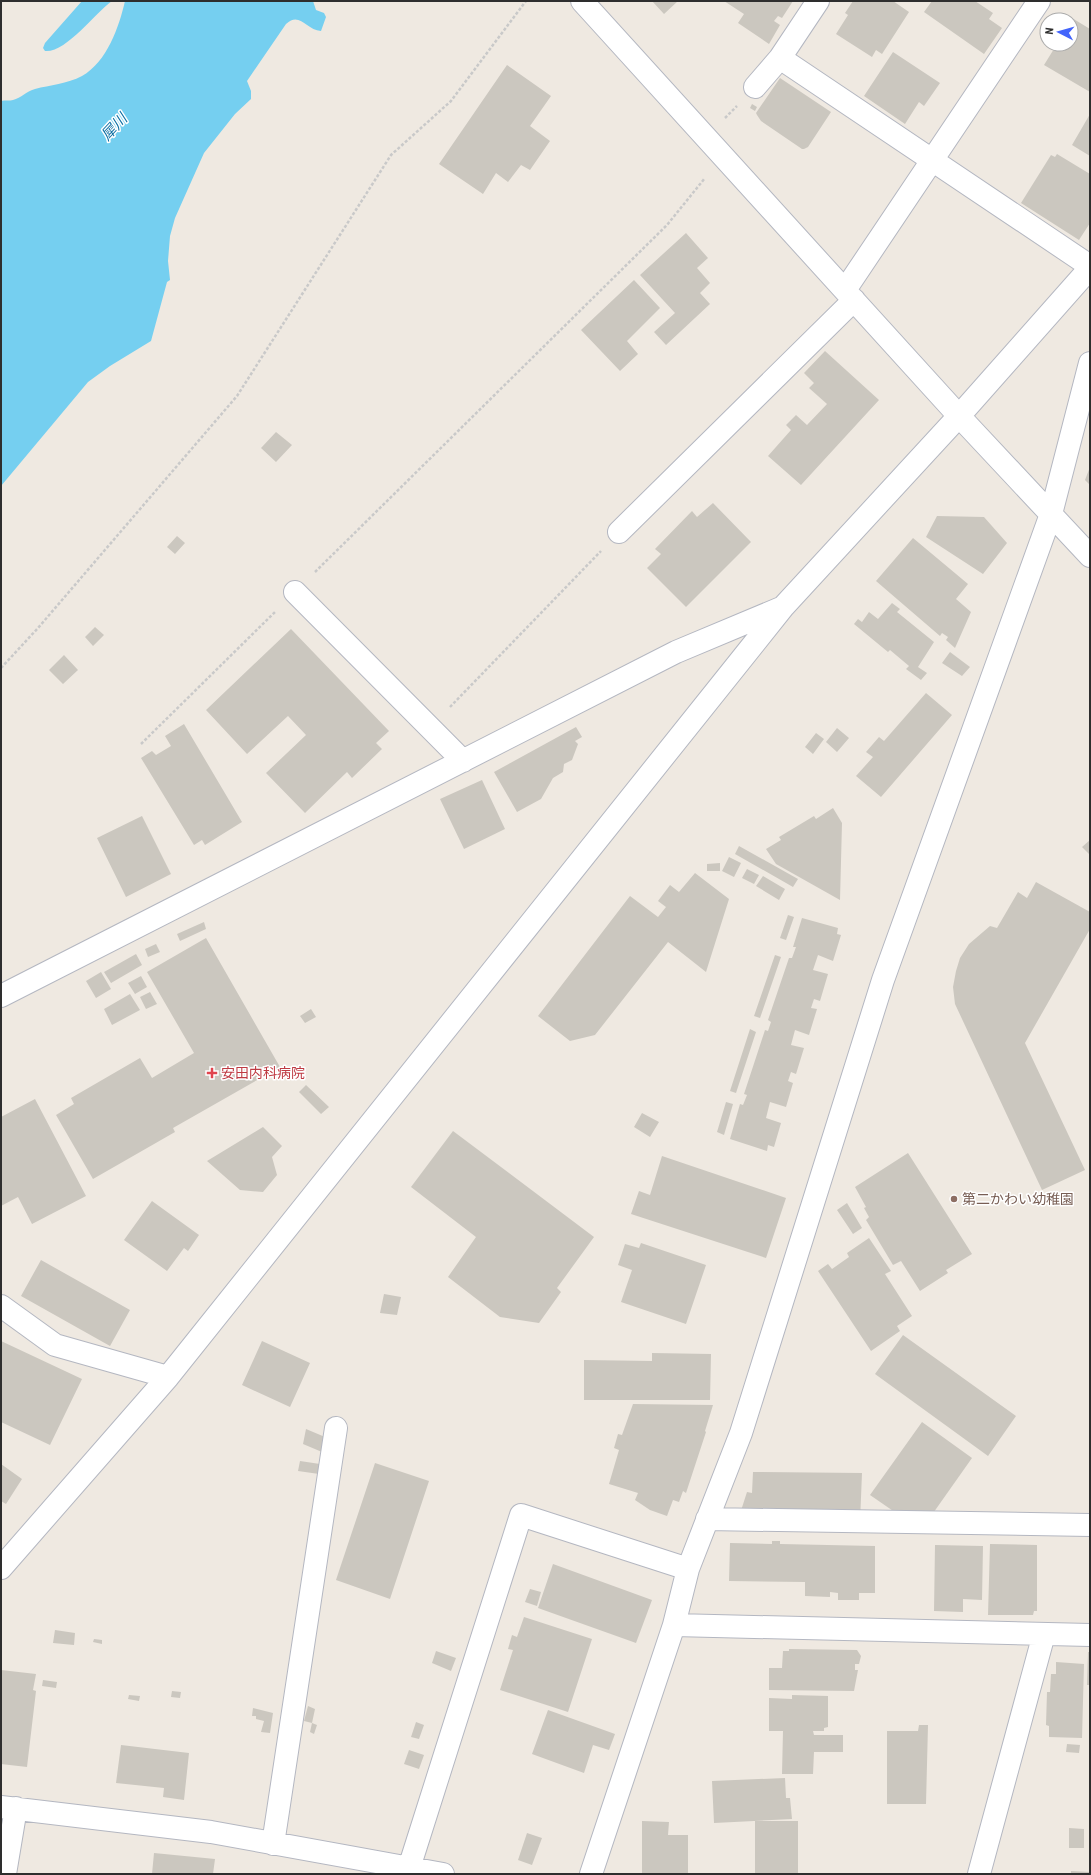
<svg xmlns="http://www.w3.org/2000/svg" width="1091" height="1875" font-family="'Roboto Condensed','Noto Sans JP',sans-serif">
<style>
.water{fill:#75cff0}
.building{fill:#cbc7bf}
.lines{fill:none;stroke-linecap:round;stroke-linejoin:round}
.minor-casing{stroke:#b4b7c1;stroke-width:24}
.path{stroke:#c9c9c9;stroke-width:2.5;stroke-dasharray:3 2;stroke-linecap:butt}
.minor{stroke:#fff;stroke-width:22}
.health-dot{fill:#e0444e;stroke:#fff;stroke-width:1.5}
.education-dot{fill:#8d6e63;stroke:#fff;stroke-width:1.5}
.labels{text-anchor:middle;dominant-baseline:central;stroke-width:3;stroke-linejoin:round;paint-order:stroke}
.health-label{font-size:14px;fill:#be3a42;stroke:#fff;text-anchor:start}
.education-label{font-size:14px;fill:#785e54;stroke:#fff;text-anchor:start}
.water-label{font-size:15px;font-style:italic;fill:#0d6fa3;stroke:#fff}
</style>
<rect width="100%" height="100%" fill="#efe9e1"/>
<path class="water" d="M82,1H112C95,13 66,53 45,51L43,48L45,43Z
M125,1H313L316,10L324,13L326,17L321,31C306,30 300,11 286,24L247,81L251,91V99L235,114L204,153L175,218L170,236L168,261L170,280L167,282L151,341L110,366L88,382L1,486V101C5,100 10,101 13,100C21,98 27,91 35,89C50,85 67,84 82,76C107,62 119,27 125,1Z"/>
<path class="building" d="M652,1H678L664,14Z
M724,1H793L782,18L778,16L774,21L780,25L769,44L738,23L744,14Z
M853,1H893L909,12L882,54L876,50L872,57L836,34L848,15L845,13Z
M932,1H975L993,13L989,19L1002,28L984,54L924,12Z
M1072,18L1090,29V92L1044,65L1057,44H1071Z
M893,52L940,83L924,106L919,102L905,124L864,96Z
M507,65L551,96L530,126L550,141L530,170L521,165L508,182L496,173L483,194L439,164Z
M780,78L831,112L808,147L804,149H802L761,121L757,115L756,113Z
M752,104L757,107L755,111L750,108Z
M1090,114V156L1072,145Z
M1057,154L1090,174V223L1079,240L1021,203L1051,155L1055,157Z
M686,233L708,258L697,268L710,283L700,293L710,304L666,345L654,332L675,313L640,275Z
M634,280L660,308L627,341L638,354L620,371L581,330Z
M825,351L879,400L801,485L768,456L791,430L786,425L796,415L807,425L827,404L809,388L814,383L804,373Z
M276,432L292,445L276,462L261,448Z
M1090,467V485L1085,480Z
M713,503L751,542L686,607L647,568L661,554L655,549L692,511L697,517Z
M937,516L984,517L1007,543L983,574L926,537Z
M177,536L185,543L175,554L167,547Z
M913,538L968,584L956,599L971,612L955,648L946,640L948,637L942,633L940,636L876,581Z
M892,603L900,609L897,612L934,642L918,667L927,673L921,680L906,669L909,666L890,650L888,652L854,624L858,619L862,622L869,612L878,619Z
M95,627L104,635L93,646L85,637Z
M291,629L389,731L376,743L382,749L352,778L347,772L305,813L266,773L306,735L288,716L247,754L206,710Z
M950,652L970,667L962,676L942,663Z
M64,655L78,670L63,684L49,670Z
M926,693L952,715L881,797L856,776L873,757L866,752L879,737L884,741Z
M184,724L242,822L205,845L202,840L194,845L141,758L152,751L156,755L171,746L165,736Z
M576,727L582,737L575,741L578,744L572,760L564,764L563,772L553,778L541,799L517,812L494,772Z
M837,728L849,738L837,752L826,742Z
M816,733L824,739L813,754L805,747Z
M482,780L505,829L464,849L440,799Z
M833,808L842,823L840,900L776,864L766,849L781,840L779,837L814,816L816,819Z
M142,816L171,874L126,897L97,838Z
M1090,840V855L1082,847Z
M739,846L798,879L793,887L735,854Z
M729,857L741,863L734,877L722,871Z
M720,863V871H707V864Z
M747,869L759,875L754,884L742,878Z
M695,873L729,899L706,972L668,942L595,1035L570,1041L538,1016L630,896L658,917L666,907L658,901L670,885L679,892Z
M763,876L785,889L779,900L756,886Z
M1036,882L1090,912V929L1025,1043L1085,1170L1042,1190L955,1004L953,987L956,971L960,958L969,944L990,926L997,928L1018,892L1027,898Z
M788,915L794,917L786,940L780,938Z
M802,918L838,928L837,934L841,935L833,961L818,955L813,970L828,974L820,1001L814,999L811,1008L817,1009L809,1035L795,1030L791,1045L804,1048L796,1074L791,1072L788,1081L793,1083L786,1107L770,1102L766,1118L781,1123L774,1147L768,1145L767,1151L730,1139L740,1104L743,1105L747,1095L744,1094L765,1030L768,1031L771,1022L768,1020L789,958H792L796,947H793Z
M204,922L206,929L180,941L177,934Z
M206,938L280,1067L173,1128L175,1132L93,1179L56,1115L74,1104L71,1098L140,1058L152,1078L194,1053L147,972Z
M156,944L160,952L148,957L145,949Z
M136,954L142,965L111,983L104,972Z
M775,955L781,957L760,1018L754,1016Z
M101,972L111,989L96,998L86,981Z
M141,976L147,987L135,994L128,983Z
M150,992L157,1004L146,1009L140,997Z
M130,994L140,1010L112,1025L104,1009Z
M311,1009L316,1017L305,1023L300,1016Z
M750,1029L756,1032L736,1093L730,1091Z
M306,1085L329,1107L321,1114L299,1092Z
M35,1099L86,1196L32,1224L18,1197L1,1206V1117Z
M726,1102L733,1104L724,1135L717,1132Z
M642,1113L659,1122L650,1137L634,1127Z
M263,1127L282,1146L272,1157L277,1175L263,1192L240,1190L207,1161Z
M453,1131L594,1237L557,1288L561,1292L539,1323L500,1317L448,1277L476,1237L411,1187Z
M908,1153L972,1254L946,1270L948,1273L920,1291L901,1261L893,1265L866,1220L869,1217L864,1208L866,1207L855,1187Z
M662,1156L786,1198L766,1258L631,1214L639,1191L650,1195Z
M152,1201L199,1235L188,1251L184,1248L167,1271L124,1240Z
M847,1203L862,1228L853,1234L837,1210Z
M869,1238L891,1271L885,1274L912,1316L897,1326L900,1331L871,1351L818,1271L828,1264L832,1269L849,1257L847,1253Z
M641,1243L706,1265L686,1324L621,1302L632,1270L618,1265L625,1244L639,1248Z
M41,1260L130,1310L110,1346L21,1296Z
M384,1294L401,1297L397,1315L380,1313Z
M903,1335L1016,1416L988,1456L875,1374Z
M1,1341L82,1379L50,1445L1,1422Z
M262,1341L310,1363L290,1407L242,1385Z
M652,1353L711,1354L710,1400H584V1360L652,1361Z
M633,1404L713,1405L705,1431L706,1432L686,1493L683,1491L679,1502L673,1500L667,1516L650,1510L635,1500L638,1493L609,1484L619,1450L614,1448L618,1434L622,1435Z
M922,1422L972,1458L924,1526L903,1510L899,1515L870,1495Z
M306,1429L325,1437L322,1452L303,1444Z
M300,1461L320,1464L319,1474L298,1471Z
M375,1463L429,1481L390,1599L336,1580Z
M1,1464L22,1479L6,1504L1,1501Z
M753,1472L862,1473L860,1522L737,1523L747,1492L752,1493Z
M772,1541H780V1544L875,1546V1593H859V1600H838V1593L830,1592V1597L805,1596V1582L729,1581L730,1543L772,1544Z
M990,1544L1037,1545V1611H1034L1033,1615H988Z
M935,1545L983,1546L982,1600L963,1599V1612L934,1611Z
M553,1564L652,1600L636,1643L538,1608Z
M530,1589L541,1592L537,1606L525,1602Z
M524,1617L592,1639L568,1712L500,1690L513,1650L508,1649L512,1635L517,1637Z
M55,1630L75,1633L74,1645L53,1643Z
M94,1639L102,1640V1644L93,1642Z
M789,1649L857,1650L861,1656L859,1664H855V1670H858L854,1691L769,1690V1668H782L783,1651H789Z
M436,1651L456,1658L451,1671L432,1663Z
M1088,1652H1090V1685H1087Z
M1056,1662L1084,1664L1082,1738L1049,1737V1726L1046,1725L1047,1692H1050L1051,1674H1056Z
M1,1670L36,1674L33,1690L36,1691L27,1767L1,1764Z
M43,1680L57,1682L56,1688L42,1686Z
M172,1691L181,1692L180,1698L171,1697Z
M129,1695L140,1696L139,1701L128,1699Z
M792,1695L828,1696V1727L824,1728V1731H813L814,1735H843V1752H814L813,1774H782L783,1731H769V1698L792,1699Z
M308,1706L315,1709L312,1723L304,1721Z
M253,1708L273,1713L270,1733L261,1732L264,1721L256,1719V1716H252Z
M548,1710L615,1734L609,1750L593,1745L584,1773L532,1754Z
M416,1722L424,1725L419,1739L411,1737Z
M312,1723L317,1725L314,1734L310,1732Z
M919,1725H928L926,1804H887V1731H918Z
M1067,1744L1080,1745L1079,1753L1066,1752Z
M121,1745L189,1753L184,1800L163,1797L164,1788L116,1783Z
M409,1750L424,1755L419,1769L404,1764Z
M785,1778L786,1798H790L792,1819L714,1823L712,1781Z
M642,1821L669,1822L668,1835H688V1874H642Z
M755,1821H798V1874H755Z
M1069,1828L1084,1829V1848H1069Z
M527,1833L542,1838L532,1865L518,1860Z
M154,1853L215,1859L213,1874H152Z
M1071,1871L1090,1872V1874H1071Z"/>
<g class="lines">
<g class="minor-casing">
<path id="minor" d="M582,1L959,416L1090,556
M818,1L780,58L1090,266
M755,87L780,58
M845,290L1039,1
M619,532L854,300
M295,592L463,761
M1,996L676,652L781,608
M1,1306L55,1345L168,1377
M707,1519L1090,1525
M1,1568L168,1377L784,606L959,416L1090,268
M674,1625L1090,1635
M1,1807L211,1832L443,1874
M273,1844L336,1428
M409,1868L521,1515L688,1569
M5,1874L16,1808
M591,1874L674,1625L688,1569L741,1433L883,980L1051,514L1090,363
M979,1874L1044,1634"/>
</g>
<path class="path" d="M725,118L737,106
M315,572L667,225L705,178
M1,668L38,628L237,396L391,155L451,101L526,1
M450,707L601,551
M141,744L276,611"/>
<use href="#minor" class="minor"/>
</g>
<path class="health-dot" d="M210 1067h4v4h4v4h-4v4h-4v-4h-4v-4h4z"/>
<circle class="education-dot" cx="954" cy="1199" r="4"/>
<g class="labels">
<g class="health-label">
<text x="221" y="1073">安田内科病院</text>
</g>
<g class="education-label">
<text x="962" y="1199">第二かわい幼稚園</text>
</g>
<g class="water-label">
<text transform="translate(114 127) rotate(-47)">犀川</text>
</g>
</g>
<rect width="1091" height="1875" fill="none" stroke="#2e2e2e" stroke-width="4"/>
<g transform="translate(1059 32) rotate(276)"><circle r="19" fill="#ffffff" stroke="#ababab"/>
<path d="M0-3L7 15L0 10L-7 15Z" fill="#4264fb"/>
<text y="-6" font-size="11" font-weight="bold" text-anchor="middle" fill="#2e2e2e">N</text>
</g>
</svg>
